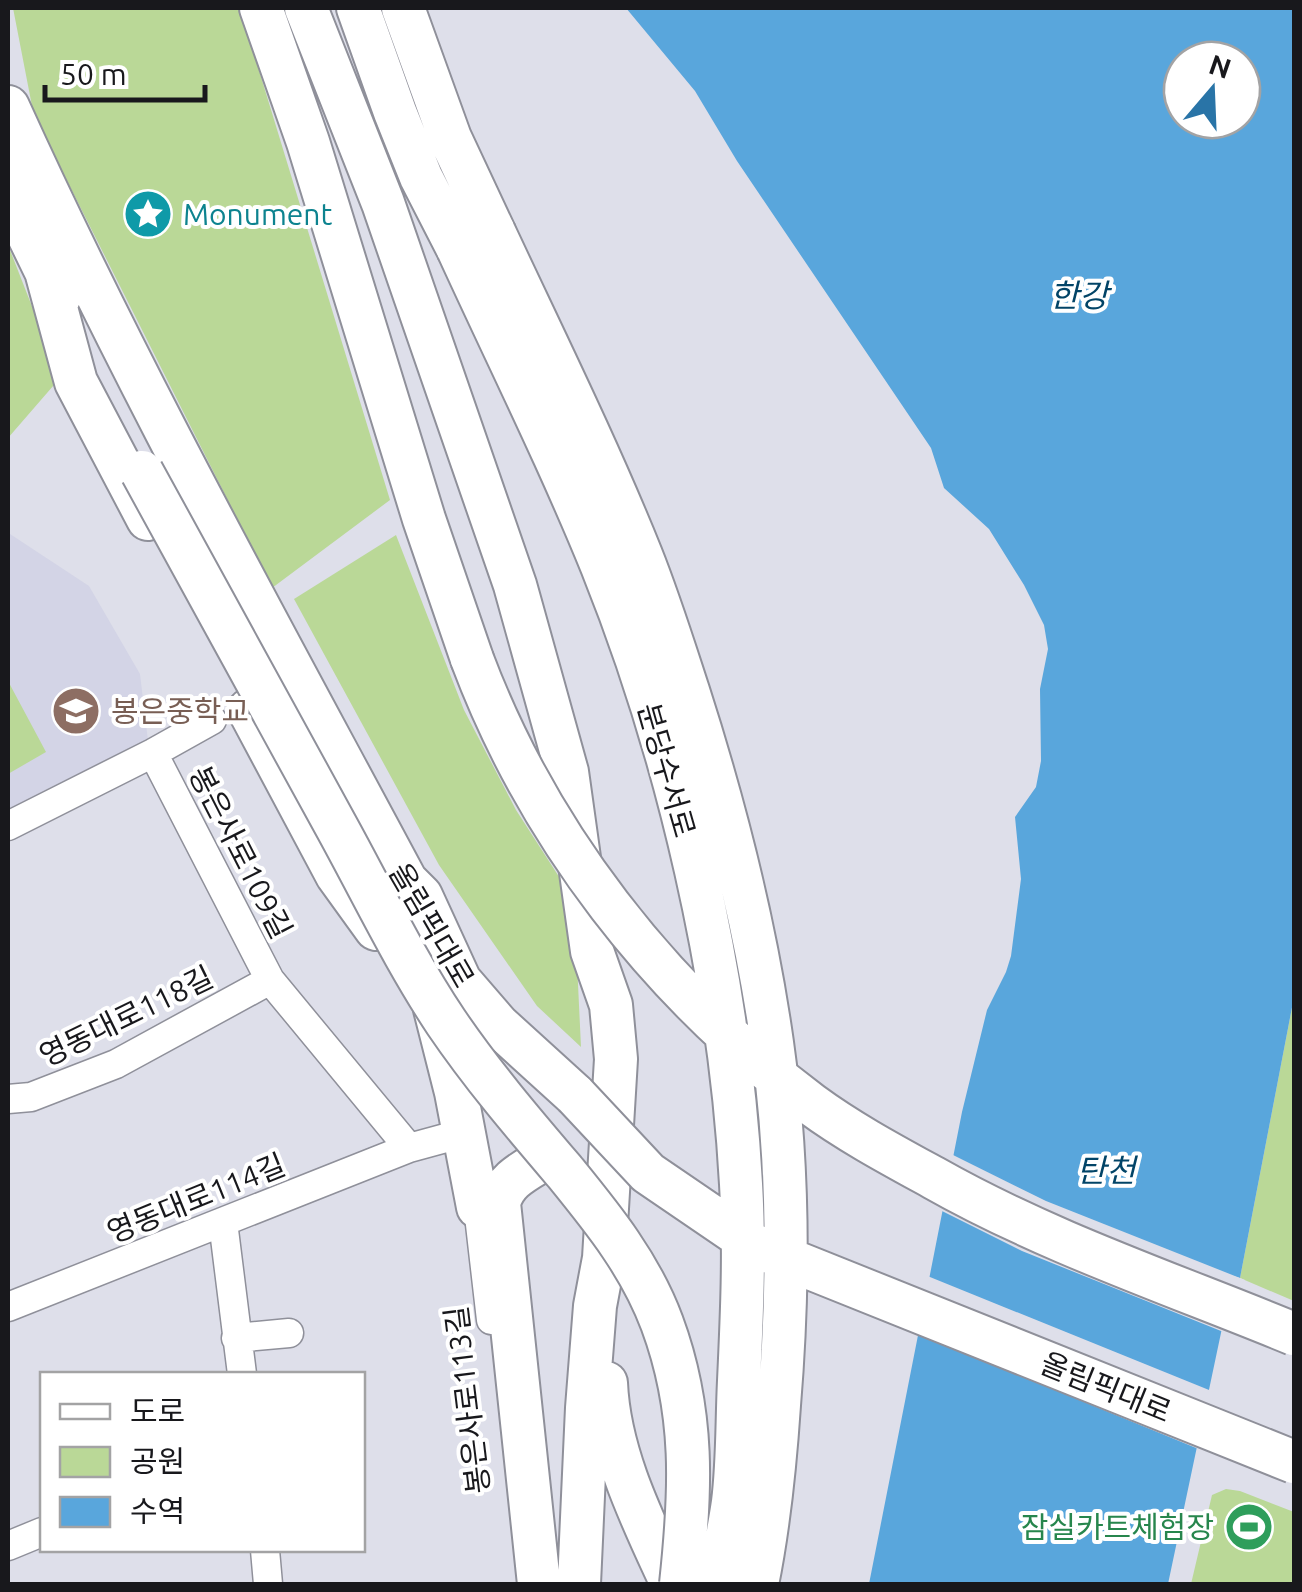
<svg xmlns="http://www.w3.org/2000/svg" width="1302" height="1592" font-family="Ubuntu,'Noto Sans KR',sans-serif">
<style>
.built{fill:#d3d4e6}
.green{fill:#bad897}
.water{fill:#59a6dc;fill-rule:evenodd}
.pier{fill:#dedfea}
.lines{fill:none;stroke-linecap:round;stroke-linejoin:round}
.minor-casing{stroke:#8f909a;stroke-width:31}
.highway-casing{stroke:#8f909a;stroke-width:46}
.minor{stroke:#fff;stroke-width:28}
.highway{stroke:#fff;stroke-width:42}
.highway-bridge-casing{stroke:#8f909a;stroke-width:46;stroke-linecap:butt}
.highway-bridge{stroke:#fff;stroke-width:42}
.labels{text-anchor:middle;dominant-baseline:central;stroke-width:8;stroke-linejoin:round;paint-order:stroke}
.culture-label{font-size:30px;fill:#0d838f;stroke:#fff;text-anchor:start}
.education-label{font-size:30px;fill:#785e54;stroke:#fff;text-anchor:start}
.street-label{font-size:30px;fill:#18181c;stroke:#fff}
.leisure-label{font-size:30px;fill:#27864d;stroke:#fff;text-anchor:end}
.water-label{font-size:32px;font-style:italic;fill:#024467;stroke:#fff}
</style>
<rect width="100%" height="100%" fill="#dedfea"/>
<path class="built" d="M10,534L89,586L140,674L149,749L8,817V535Z"/>
<path class="green" d="M13,8H240L390,500L272,588L57,161L32,106Z
M8,245L60,378L8,438Z
M396,535L464,710L516,810L574,900L581,1047L537,1006L439,865L294,599Z
M8,681L46,752L8,774Z
M1294,997V1301L1240,1278Z
M1226,1489L1240,1491L1294,1512V1584H1191L1212,1495Z"/>
<path class="water" d="M626,8H1294V997L1240,1278L1233,1276L1168,1584H869L962,1112L987,1010L1006,972L1011,956L1021,879L1015,817L1036,787L1041,761L1040,689L1048,649L1044,625L1024,585L989,529L944,488L931,448L737,161L695,91ZM1182,60H1242V120H1182Z"/>
<path class="pier" d="M949,1153L1046,1201L1245,1280L1242,1283L1237,1282L1226,1333L1022,1251L938,1209Z
M925,1275L1214,1392L1201,1450L914,1332Z"/>
<g class="lines">
<g class="minor-casing">
<path id="minor" d="M153,753L270,980L409,1148
M8,826L153,753L212,720
M8,1099L31,1097L116,1064L270,980
M478,1207L491,1320
M223,1222L242,1374
M8,1307L409,1148L464,1133
M236,1338L289,1333
M8,1546L42,1532
M265,1550L268,1584"/>
</g>
<g class="highway-casing">
<path id="highway" d="M261,8L308,142L424,519L472,659
M306,8L383,203L515,585L567,772L592,951L611,1005L616,1059L604,1258L595,1306L587,1408L579,1584
M358,8L395,112L421,177L458,249
M403,8L450,138L494,232
M8,107C128,372 269,625 406,881L421,896L460,981L498,1025L575,1095
M8,174L21,220L59,298
M46,271L76,382L148,519
M249,710L337,875L376,929
M435,1009L456,1092L478,1207
M606,1383C609,1454 643,1521 672,1584
M539,1584L499,1203C505,1178 528,1170 549,1156"/>
</g>
<use href="#minor" class="minor"/>
<use href="#highway" class="highway"/>
<g class="highway-bridge-casing">
<path id="highway-bridge" d="M494,232C544,339 597,446 641,555C659,600 673,645 688,691C725,806 755,923 772,1043C789,1163 789,1284 779,1405C775,1465 769,1525 757,1584
M458,249C506,354 558,458 602,566C678,755 730,981 741,1184C745,1250 742,1316 739,1381C737,1421 738,1463 733,1502C729,1530 723,1557 718,1584
M142,472C206,589 271,707 335,824C372,891 404,959 446,1022C482,1075 523,1123 564,1171C603,1219 640,1264 662,1323C695,1412 691,1492 681,1584
M472,659C538,835 660,992 811,1104C849,1132 892,1155 934,1178C1047,1242 1175,1285 1294,1334
M575,1095L648,1173L755,1246L1294,1462"/>
</g>
<use href="#highway-bridge" class="highway-bridge"/>
</g>
<defs>
<g id="sight-disc" transform="scale(2.5)"><circle r="9.5" fill="#0f9aa8" stroke="#fff"/><path d="M0-6L1.8-2.2L6-1.7L2.9 1.2L3.7 5.4L0 3.3L-3.7 5.4L-2.9 1.2L-6-1.7L-1.8-2.2Z" fill="#fff"/></g>
<g id="school-disc" transform="scale(2.5)"><circle r="9.5" fill="#8d6e63" stroke="#fff"/><path d="M0-5L7-2L0 1L-7-2ZM-4 1L0 2.5L4 1V4Q0 6-4 4Z" fill="#fff"/></g>
<g id="stadium-disc" transform="scale(2.5)"><circle r="9.5" fill="#2e9e5b" stroke="#fff"/><path d="M0-5a6.5 5 0 1 0 0 10a6.5 5 0 1 0 0-10ZM-3.5-1.8h7v3.6h-7Z" fill="#fff"/></g>
</defs>
<g fill-rule="evenodd">
<use href="#sight-disc" x="148" y="214"/>
<use href="#school-disc" x="76" y="711"/>
<use href="#stadium-disc" x="1249" y="1527"/>
</g>
<g class="labels">
<g class="culture-label">
<text x="183" y="214">Monument</text>
</g>
<g class="education-label">
<text x="111" y="711">봉은중학교</text>
</g>
<g class="street-label">
<text transform="translate(667 770) rotate(74)">분당수서로</text>
<text transform="translate(241 852) rotate(63)">봉은사로109길</text>
<text transform="translate(432 925) rotate(60)">올림픽대로</text>
<text transform="translate(126 1016) rotate(-26)">영동대로118길</text>
<text transform="translate(196 1198) rotate(-22)">영동대로114길</text>
<text transform="translate(1106 1387) rotate(22)">올림픽대로</text>
<text transform="translate(467 1400) rotate(-97)">봉은사로113길</text>
</g>
<g class="leisure-label">
<text x="1214" y="1527">잠실카트체험장</text>
</g>
<g class="water-label">
<text x="1079" y="295">한강</text>
<text x="1106" y="1170">탄천</text>
</g>
</g>
<rect width="1302" height="1592" fill="none" stroke="#18181c" stroke-width="20"/>
<rect x="40" y="1372" width="325" height="180" fill="#ffffff" stroke="#a3a3a4" stroke-width="2.5"/>
<rect x="60" y="1404" width="50" height="15" fill="#ffffff" stroke="#a3a3a4" stroke-width="2.5"/>
<text x="130" y="1422" font-size="30" fill="#18181c">도로</text>
<rect x="60" y="1447" width="50" height="30" fill="#bad897" stroke="#a3a3a4" stroke-width="2.5"/>
<text x="130" y="1472" font-size="30" fill="#18181c">공원</text>
<rect x="60" y="1497" width="50" height="30" fill="#59a6dc" stroke="#a3a3a4" stroke-width="2.5"/>
<text x="130" y="1522" font-size="30" fill="#18181c">수역</text>
<g transform="translate(1212 90) rotate(19)"><circle r="48" fill="#ffffff" stroke="#a3a3a4" stroke-width="2.5"/>
<path d="M0-8L18 38L0 25L-18 38Z" fill="#2974a7"/>
<text y="-15" font-size="28" font-weight="bold" text-anchor="middle" fill="#18181c">N</text>
</g>
<path d="M45 85v15h160v-15" fill="none" stroke="#18181c" stroke-width="5"/>
<text x="60" y="85" font-size="30" fill="#18181c" stroke="#ffffff" stroke-width="8" paint-order="stroke">50 m</text>
</svg>
